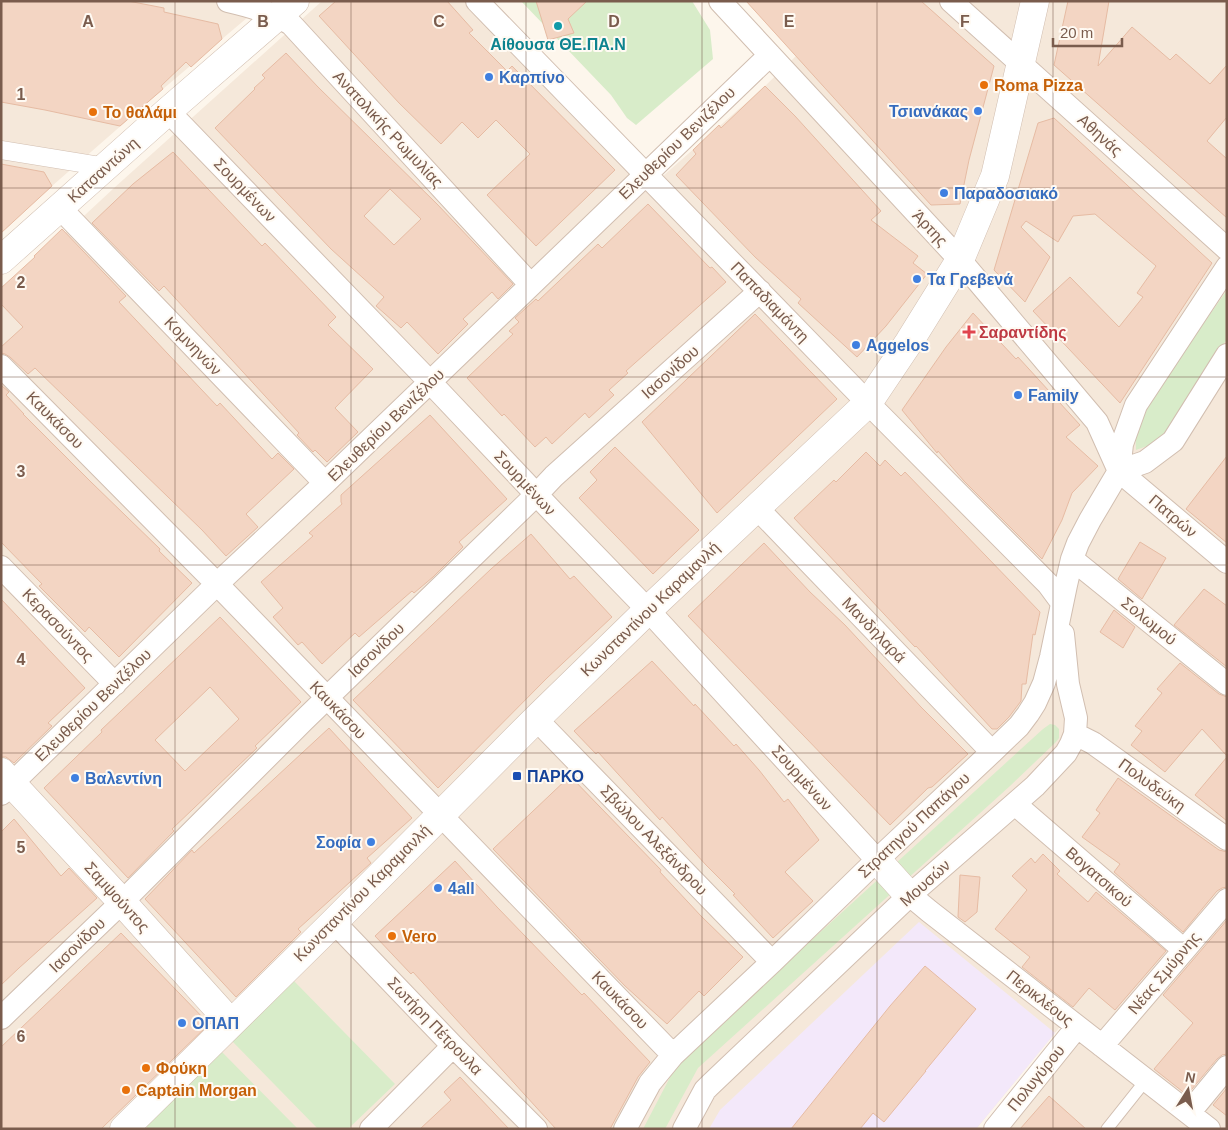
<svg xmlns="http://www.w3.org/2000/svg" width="1228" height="1130" font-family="Helvetica,sans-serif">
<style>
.residential{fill:#f5e8da}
.education{fill:#f3e8fa}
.green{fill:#d8ecc9}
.building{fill:#f3d5c3;stroke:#e6bba3;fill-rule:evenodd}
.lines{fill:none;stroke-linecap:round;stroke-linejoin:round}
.service-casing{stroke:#d1beb0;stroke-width:13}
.pedestrian-casing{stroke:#d1beb0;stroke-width:19}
.minor-casing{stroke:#d1beb0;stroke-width:24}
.tertiary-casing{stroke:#d1beb0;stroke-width:29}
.service{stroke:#fff;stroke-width:11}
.pedestrian{stroke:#fff;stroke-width:18}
.minor{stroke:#fff;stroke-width:22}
.tertiary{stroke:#fff;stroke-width:28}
.grid{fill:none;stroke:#7a5c4d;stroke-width:1;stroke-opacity:0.55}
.culture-dot{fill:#0f9aa8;stroke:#fffaf3;stroke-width:2}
.shop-dot{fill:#3f7fe0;stroke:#fffaf3;stroke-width:2}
.food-dot{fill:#e8710a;stroke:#fffaf3;stroke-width:2}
.health-dot{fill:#e0444e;stroke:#fffaf3;stroke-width:2}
.transit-dot{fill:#1a4fb4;stroke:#fffaf3;stroke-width:2}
.labels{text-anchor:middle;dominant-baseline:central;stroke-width:4;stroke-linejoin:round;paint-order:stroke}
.culture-label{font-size:16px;font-weight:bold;fill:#0d838f;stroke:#fffaf3}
.shop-label{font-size:16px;font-weight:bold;fill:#366cbe;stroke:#fffaf3;text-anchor:start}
.food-label{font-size:16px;font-weight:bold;fill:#c56008;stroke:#fffaf3;text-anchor:start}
.street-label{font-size:16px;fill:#7a5c4d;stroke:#fffaf3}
.health-label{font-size:16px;font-weight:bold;fill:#be3a42;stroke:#fffaf3;text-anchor:start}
.transit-label{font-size:16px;font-weight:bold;fill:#164399;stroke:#fffaf3;text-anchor:start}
.grid-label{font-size:16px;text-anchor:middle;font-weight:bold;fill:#7a5c4d;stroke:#fffaf3;stroke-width:4;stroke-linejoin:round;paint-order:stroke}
</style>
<rect width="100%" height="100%" fill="#fdf6ec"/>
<path class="residential" d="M1,1H267L163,89L52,186L1,233Z
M322,1H465L646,191L765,86L796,56L746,1H1227V1045L1181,1100L1073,1011L976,1129H1V293L114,188Z
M1077,1027L1189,1113L1227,1067V1129H995Z"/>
<path class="education" d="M919,922L1055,1033L976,1129H709L720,1110Z"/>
<path class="green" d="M521,1H692L710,30L713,59L636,125L627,118L611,95Z
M1227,290V339L1161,441L1136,450L1135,421Z
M1050,724L1055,725L1059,729V738L1056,742L1010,786L698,1068L665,1129H643L678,1062L702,1040L1043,729Z
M293,980L395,1084L348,1129H318L231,1040Z
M221,1051L298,1129H148L145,1125Z"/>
<path class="building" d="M1,1H128L164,8V12L218,24L222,39L191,67L186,62L161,86L163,89L120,126L45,110L1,102Z
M336,1H447L473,30L469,33L507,71L512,66L615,170L536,246L487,195L530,154L496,120L478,138L462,122L441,144L399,103L319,16Z
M536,1H587L568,19L574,33L548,40Z
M746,1H921L994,66L969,160L960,204L931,205Z
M1068,1H1109L1098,66L1132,27L1170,60L1176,54L1210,84L1227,65V117L1207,141L1227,159V218L1054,65Z
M286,53L318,87L437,204L513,284L498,299L492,292L463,319L468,324L438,354L407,322L401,328L376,306L384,297L331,249L215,128L255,89L254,88L265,78L262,75ZM390,189L421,219L394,245L364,216Z
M765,86L795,116L881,211L871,220L918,256L913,263L927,274L886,326L857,357L798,303L801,299L755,257L676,175L696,154L693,150L719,125L721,128Z
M1054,118L1212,263L1120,403L1033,311L1070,277L1119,327L1143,297L1137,293L1156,266L1095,214L1073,216L1058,242L1026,221L1021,227L1050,257L1025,302L994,270L1038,123Z
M173,152L262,246L265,243L336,317L328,325L373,369L335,408L358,432L327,462L315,450L313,452L297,435L299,433L164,286L159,291L92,223L133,184Z
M1,164L44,172L52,186L1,233Z
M648,204L710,268L712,267L726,282L626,371L628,373L609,390L614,395L589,418L585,413L552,444L546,437L535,447L504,414L502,416L467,378L513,334L509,331L519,322L515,318L536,299L538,301L598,244L602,248Z
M62,229L126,296L119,302L217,406L220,403L272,459L278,453L294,469L246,514L258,527L226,556L202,530L35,368L28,374L10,357L5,354L1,353V347L23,327L1,304V288L35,257L34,256Z
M973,313L1016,359L1018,357L1080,425L1066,437L1098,466L1072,493L1062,520L1042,559L964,481L938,451L937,453L902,410L946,347Z
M755,314L837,399L717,513L642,422Z
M1,385L9,392L6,395L24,414H23L91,482L160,549L159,551L192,583L119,657L89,627L85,632L39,586L42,584L1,542Z
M430,415L507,499L459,542L463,547L433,577L414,593L412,591L359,637L355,633L322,664L302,642L298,645L273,617L283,608L261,582L313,536L309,533L342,504L341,502V495Z
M615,447L699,530L653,574L579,498L597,480L590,472Z
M866,452L880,466L885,460L901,476L905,472L1040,612L1035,635L1033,634L1026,684H1022L1021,701L1009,717L997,729H992L916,646L915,647L794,518L834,480L836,482Z
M1227,456V543L1186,509Z
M531,534L570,579L574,576L612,617L547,678L438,788L353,700L491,569Z
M1140,542L1166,558L1142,599L1118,579Z
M764,543L810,592L845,625L921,707L968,754L932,787L928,788L890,825L688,616Z
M1204,589L1227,606V667L1174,625Z
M1,599L85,688L48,723L52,726L14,763L6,757H1Z
M1114,610L1135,627L1123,648L1100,632Z
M220,617L301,702L255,746L257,748L172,829L174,831L128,878L44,788L102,732L101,730ZM210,687L239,719L185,771L155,740Z
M652,661L694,706L695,704L734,746L736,744L759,770L784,802L788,799L819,840L785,872L813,901L773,938L733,895L735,894L706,865L662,817L660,820L598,752L596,754L574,731Z
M1180,663L1219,694L1227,697V756L1202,729L1165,772L1131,745L1142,731L1135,726L1162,693L1157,689Z
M329,728L412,818L367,858L371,863L298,929L301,932L236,997L145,899L192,850L194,853Z
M1227,757V821L1195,795Z
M570,776L661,870L660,872L701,916L743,957L704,996L699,991L667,1024L625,986L493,849Z
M1118,778L1219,850L1227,852V887L1222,888L1217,891L1183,932L1114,872L1120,864L1082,837L1100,813L1096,810Z
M14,819L61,876L69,868L97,898L19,968L1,985V832Z
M1043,854L1060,871L1057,874L1088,902L1096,892L1166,951L1115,1010L1089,988L1073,1007L1022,967L1030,957L995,929L1027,890L1012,876L1031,858L1035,863Z
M455,861L497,907L582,995L584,993L650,1062L638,1077L610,1129H556L413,972L411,974L375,936Z
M960,875L980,877L977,912L965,922L958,917Z
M1227,920V1054L1222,1055L1217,1059L1187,1095L1154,1069L1193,1023L1163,995Z
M121,933L209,1024L101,1129H1V1047Z
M925,966L976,1009L925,1071H926L884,1122L873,1113L860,1129H791L890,1006Z
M460,1077L493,1112L509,1129H420L451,1100L444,1092Z
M1227,1088V1116L1213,1105Z
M1049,1096L1086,1129H1020Z"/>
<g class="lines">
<g class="service-casing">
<path id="service" d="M1107,1129L1146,1080"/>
</g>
<g class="pedestrian-casing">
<path id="pedestrian" d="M1,150L106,167"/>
</g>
<g class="minor-casing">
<path id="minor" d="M228,1C250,6 272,12 291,24L530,284
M477,1L868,403L1048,584L1062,603
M720,1L960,260L1097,422L1119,471L1227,562
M951,1L1227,249
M168,111L430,382L553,512L648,610L877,860
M60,208L325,483
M1,366L217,584L673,1055
M1119,471L1145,462L1173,441L1227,355
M757,508L992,752
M1072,559L1227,684
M1,567L115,684
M536,719L772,962
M1075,734L1093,743L1227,839
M1,794L217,584L325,483L770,55
M1015,804L1184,950
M905,891L929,911L1209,1129
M334,922L453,1046L536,1129
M1,1018L122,902L304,720L537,494L554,476L760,291
M1102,1046L1227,900
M1189,1113L1227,1067
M371,1129L453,1046
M625,1129L650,1083L673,1055L772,962L877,860L992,752L1019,726L1028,714L1035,703L1044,683L1051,657L1066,585L1072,559L1078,543L1090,520L1119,471L1122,444L1136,405L1227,267
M684,1129L705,1090L710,1085L910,895L1035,786L1066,753L1071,744L1075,734L1076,718L1068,684L1063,634
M995,1129L1077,1027"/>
</g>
<g class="tertiary-casing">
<path id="tertiary" d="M1,260L168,111L295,1
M1,772L122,902L231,1023
M877,860L905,891
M124,1129L334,922L536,719L648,610L868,403L909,342L960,260L995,176L1035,1"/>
</g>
<use href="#service" class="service"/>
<use href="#pedestrian" class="pedestrian"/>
<use href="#minor" class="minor"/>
<use href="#tertiary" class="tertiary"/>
</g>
<path class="grid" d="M175,1V1129M351,1V1129M526,1V1129M702,1V1129M877,1V1129M1053,1V1129M1,188H1227M1,377H1227M1,565H1227M1,753H1227M1,942H1227"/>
<circle class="culture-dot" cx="558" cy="26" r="5"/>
<g class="shop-dot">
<circle cx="489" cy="77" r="5"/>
<circle cx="978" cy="111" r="5"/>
<circle cx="944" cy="193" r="5"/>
<circle cx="917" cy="279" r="5"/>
<circle cx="856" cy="345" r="5"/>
<circle cx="1018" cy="395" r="5"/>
<circle cx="75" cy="778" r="5"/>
<circle cx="371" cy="842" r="5"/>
<circle cx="438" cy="888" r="5"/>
<circle cx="182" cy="1023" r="5"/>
</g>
<g class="food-dot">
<circle cx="984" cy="85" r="5"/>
<circle cx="93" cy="112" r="5"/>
<circle cx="392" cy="936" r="5"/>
<circle cx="146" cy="1068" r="5"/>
<circle cx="126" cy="1090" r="5"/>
</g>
<path class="health-dot" d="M966.5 324.5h5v5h5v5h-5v5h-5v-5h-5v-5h5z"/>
<rect class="transit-dot" x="512" y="771" width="10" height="10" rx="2.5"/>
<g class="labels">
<g class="culture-label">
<text x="558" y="44">Αίθουσα ΘΕ.ΠΑ.Ν</text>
</g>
<g class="shop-label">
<text x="499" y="77">Καρπίνο</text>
<text x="968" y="111" text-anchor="end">Τσιανάκας</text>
<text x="954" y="193">Παραδοσιακό</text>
<text x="927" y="279">Τα Γρεβενά</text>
<text x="866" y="345">Aggelos</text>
<text x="1028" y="395">Family</text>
<text x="85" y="778">Βαλεντίνη</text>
<text x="361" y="842" text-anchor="end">Σοφία</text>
<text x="448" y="888">4all</text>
<text x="192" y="1023">ΟΠΑΠ</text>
</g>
<g class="food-label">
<text x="994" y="85">Roma Pizza</text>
<text x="103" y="112">Το θαλάμι</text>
<text x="402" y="936">Vero</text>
<text x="156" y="1068">Φούκη</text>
<text x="136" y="1090">Captain Morgan</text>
</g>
<g class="street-label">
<text transform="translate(388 129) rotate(47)">Ανατολικής Ρωμυλίας</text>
<text transform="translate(1100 135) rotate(42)">Αθηνάς</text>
<text transform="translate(677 143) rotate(-44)">Ελευθερίου Βενιζέλου</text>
<text transform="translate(103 170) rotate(-42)">Κατσαντώνη</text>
<text transform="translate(245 190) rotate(46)">Σουρμένων</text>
<text transform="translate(930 228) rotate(47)">Άρτης</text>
<text transform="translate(770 302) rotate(46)">Παπαδιαμάντη</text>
<text transform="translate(193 346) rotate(46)">Κομνηνών</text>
<text transform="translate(670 372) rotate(-42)">Ιασoνίδου</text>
<text transform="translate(55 420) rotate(45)">Καυκάσου</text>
<text transform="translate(386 425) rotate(-44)">Ελευθερίου Βενιζέλου</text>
<text transform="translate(525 483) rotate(47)">Σουρμένων</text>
<text transform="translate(1173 516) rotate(40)">Πατρών</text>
<text transform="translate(650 609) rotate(-44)">Κωνσταντίνου Καραμανλή</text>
<text transform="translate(1149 621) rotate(39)">Σολωμού</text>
<text transform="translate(58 625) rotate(46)">Κερασούντος</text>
<text transform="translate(874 630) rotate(46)">Μανδηλαρά</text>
<text transform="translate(376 650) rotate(-44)">Ιασoνίδου</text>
<text transform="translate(93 705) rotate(-44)">Ελευθερίου Βενιζέλου</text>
<text transform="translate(338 710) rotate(46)">Καυκάσου</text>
<text transform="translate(802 778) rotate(48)">Σουρμένων</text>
<text transform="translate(1152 785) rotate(36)">Πολυδεύκη</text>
<text transform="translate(914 825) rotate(-43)">Στρατηγού Παπάγου</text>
<text transform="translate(654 840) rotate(46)">Σβώλου Αλεξάνδρου</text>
<text transform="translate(1099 877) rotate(41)">Βογατσικού</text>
<text transform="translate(925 883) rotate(-42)">Μουσών</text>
<text transform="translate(362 893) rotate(-45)">Κωνσταντίνου Καραμανλή</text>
<text transform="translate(117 897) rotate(48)">Σαμψούντος</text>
<text transform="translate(77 945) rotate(-44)">Ιασoνίδου</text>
<text transform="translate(1164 973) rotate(-50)">Νέας Σμύρνης</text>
<text transform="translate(1040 998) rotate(38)">Περικλέους</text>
<text transform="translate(620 1000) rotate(46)">Καυκάσου</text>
<text transform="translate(435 1026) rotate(46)">Σωτήρη Πέτρουλα</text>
<text transform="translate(1036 1078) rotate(-51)">Πολυγύρου</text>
</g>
<g class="health-label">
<text x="979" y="332">Σαραντίδης</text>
</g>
<g class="transit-label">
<text x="527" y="776">ΠΑΡΚΟ</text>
</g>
</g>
<g class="grid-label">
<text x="88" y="27">A</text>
<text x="263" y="27">B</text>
<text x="439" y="27">C</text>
<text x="614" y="27">D</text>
<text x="789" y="27">E</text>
<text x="965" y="27">F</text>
<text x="21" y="100">1</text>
<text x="21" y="288">2</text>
<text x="21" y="477">3</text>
<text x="21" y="665">4</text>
<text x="21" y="853">5</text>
<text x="21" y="1042">6</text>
</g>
<rect width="1228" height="1130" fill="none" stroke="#7a5c4d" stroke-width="5"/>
<g transform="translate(1188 1090) rotate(11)" stroke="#fffaf3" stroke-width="4" paint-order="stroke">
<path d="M0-4L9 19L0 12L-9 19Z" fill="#7a5c4d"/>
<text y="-8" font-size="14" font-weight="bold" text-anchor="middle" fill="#7a5c4d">N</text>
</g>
<path d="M1053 38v8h69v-8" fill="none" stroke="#7a5c4d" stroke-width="2.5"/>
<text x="1060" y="38" font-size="15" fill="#7a5c4d" stroke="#fffaf3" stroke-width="4" paint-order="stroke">20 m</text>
</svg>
